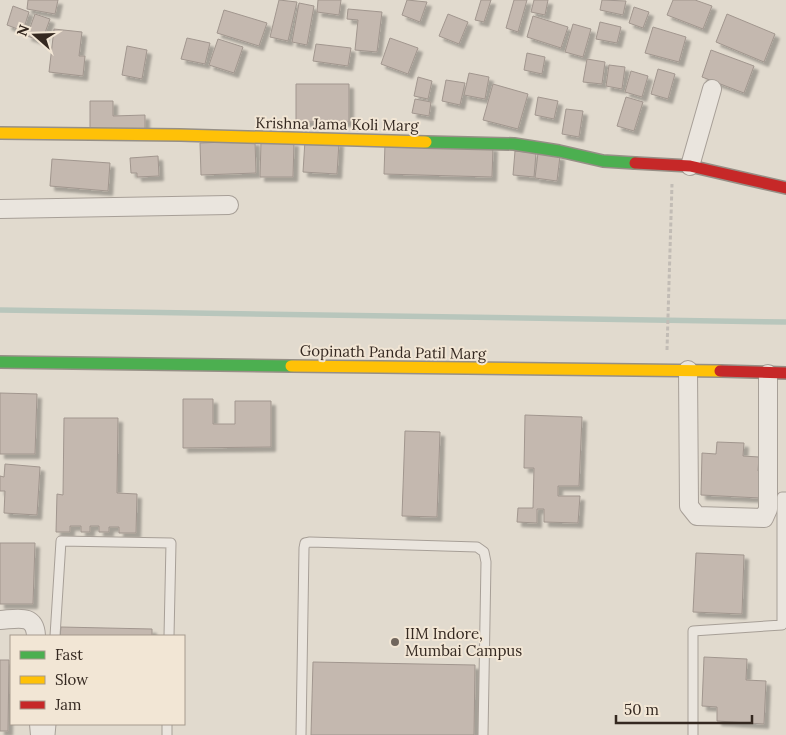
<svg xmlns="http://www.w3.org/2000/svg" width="786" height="735" font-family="Lora,serif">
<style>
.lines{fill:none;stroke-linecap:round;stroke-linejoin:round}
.stream{stroke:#b8c6bc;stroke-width:5.5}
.building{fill:#c4b8af;stroke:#a1968e;filter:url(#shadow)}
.lane-casing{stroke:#a79f97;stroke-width:11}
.street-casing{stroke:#a79f97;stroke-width:20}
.fast-casing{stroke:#968f86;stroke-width:14}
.slow-casing{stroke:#968f86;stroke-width:14}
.jam-casing{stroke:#968f86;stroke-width:14}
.path{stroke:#c2bcb5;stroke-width:3;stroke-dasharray:4 2.5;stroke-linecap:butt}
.lane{stroke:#eae5de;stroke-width:9}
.street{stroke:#eae5de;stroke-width:18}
.fast{stroke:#4caf50;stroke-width:11}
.slow{stroke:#ffc107;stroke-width:11}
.jam{stroke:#c62828;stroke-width:11}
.poi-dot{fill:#71665d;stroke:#f2e6d5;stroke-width:2}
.labels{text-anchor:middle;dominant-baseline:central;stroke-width:4;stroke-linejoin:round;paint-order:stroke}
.street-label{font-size:15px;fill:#342820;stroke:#f2e6d5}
.poi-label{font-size:15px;fill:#342820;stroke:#f2e6d5;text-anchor:start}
</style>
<defs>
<filter id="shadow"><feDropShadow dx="4.5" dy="4.5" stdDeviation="1" flood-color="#0004"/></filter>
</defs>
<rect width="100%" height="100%" fill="#e1dace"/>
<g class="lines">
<path class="stream" d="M0,310L786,322"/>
</g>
<path class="building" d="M28,0H58L55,14L27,9Z
M279,0L297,2L288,41L270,37Z
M318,0H341L339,15L317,12Z
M407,0L427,2L420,22L402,15Z
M481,0H491L484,22L475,20Z
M514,0H527L518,32L506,28Z
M534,0H548L545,15L531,12Z
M602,0L626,1L623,15L600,10Z
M673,0H695L712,6L703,29L667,15Z
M299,3L314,6L307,45L292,42Z
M13,6L29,12L23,31L7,25Z
M634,7L649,12L643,28L629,23Z
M348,9L382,12L377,52L355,50L358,20L347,19Z
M224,10L267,23L259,46L217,33Z
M35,14L50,19L42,41L27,36Z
M448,14L468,22L459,44L439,36Z
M727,14L775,34L764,62L716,42Z
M533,16L568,27L561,48L527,37Z
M600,22L621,27L617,43L596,39Z
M573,24L591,29L583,57L565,52Z
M653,27L686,37L679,62L645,53Z
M54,29L82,32L79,56H85L83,76L49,72Z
M187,38L210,43L205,64L181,59Z
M390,38L418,48L408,74L381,64Z
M218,39L243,47L234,73L209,65Z
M316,44L351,48L348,66L313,61Z
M127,46L147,50L142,79L122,75Z
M711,50L754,66L744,93L702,77Z
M527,53L545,57L542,74L524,70Z
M587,59L605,62L602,84L583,82Z
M609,65L625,67L622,89L606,86Z
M658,69L675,74L668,99L651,94Z
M631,71L648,76L642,97L625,92Z
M469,73L489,77L485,99L464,95Z
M418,77L432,81L428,99L414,96Z
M446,80L465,83L460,105L442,101Z
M296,84H349V122H296Z
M493,84L528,94L518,129L483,120Z
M538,97L558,101L554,119L535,115Z
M626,97L643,102L634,131L617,126Z
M415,99L431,102L429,116L412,113Z
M90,101H113V116L145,115V131H90Z
M566,109L583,111L579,137L562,134Z
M305,140L339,142L337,174L303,172Z
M255,141L256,173L201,175L200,143Z
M261,142H294L293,177H260Z
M385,143L493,147L492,177L384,174Z
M515,151L536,153L534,177L513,175Z
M538,153L560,156L557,181L535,178Z
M158,156L159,176L137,177V173H131L130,158Z
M52,159L110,163L108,191L50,186Z
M0,393L37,394L35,454H0Z
M183,399H213V424H235V401H271V447L183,448Z
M525,415L582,417L579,486H558V496H580L578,523L544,522V509H537V523L517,522L518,508H533L534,468H524Z
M64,418H118L117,493L137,494L136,533H119V527H109V532H99V526H90V532H81V526H70V532H56L57,494L63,495Z
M405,431L440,432L437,517L402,516Z
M717,442L744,443L743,456L759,457L758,471H762L760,498L701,495L702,453L716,454Z
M5,464L40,467L37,515L4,513L5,491H0V476L4,477Z
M0,543H35L33,604H0Z
M696,553L744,555L742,614L693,612Z
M61,627L152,629V636H60Z
M704,657L747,659L746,680L766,681L764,724L717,721V707L702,706Z
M0,660H9L8,731H0Z
M313,662L475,665L474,735H311Z"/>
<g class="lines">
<g class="lane-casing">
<path id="lane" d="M55,636L61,541L171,543L169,636
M50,735L51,724
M167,735V724
M301,735L304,548L305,543L310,542L477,547L484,552L486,562L483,735
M693,735V631L782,625V497H786"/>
</g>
<g class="street-casing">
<path id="street" d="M690,166L712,89
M0,209L229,205
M688,370L689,506L697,516L764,518L768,509V374
M0,620C17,619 35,613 36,636
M39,724L40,735"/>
</g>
<g class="fast-casing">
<path id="fast" d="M426,142L514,144L559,151L603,161L635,163
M0,362L291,366"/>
</g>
<g class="slow-casing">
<path id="slow" d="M0,133L180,135L426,142
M291,366L720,371"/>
</g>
<g class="jam-casing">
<path id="jam" d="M635,163L690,166L786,188
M720,371L786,373"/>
</g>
<path class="path" d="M667,350L672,184"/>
<use href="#lane" class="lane"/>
<use href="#street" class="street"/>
<use href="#fast" class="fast"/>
<use href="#slow" class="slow"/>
<use href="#jam" class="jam"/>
</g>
<circle class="poi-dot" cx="395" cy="642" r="5"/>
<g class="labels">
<g class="street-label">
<text transform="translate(337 124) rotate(1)">Krishna Jama Koli Marg</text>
<text transform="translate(393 352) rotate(1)">Gopinath Panda Patil Marg</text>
</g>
<g class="poi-label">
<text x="405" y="633">IIM Indore,<tspan x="405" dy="17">Mumbai Campus</tspan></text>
</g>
</g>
<rect x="10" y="635" width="175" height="90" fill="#f2e6d5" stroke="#a69a8d"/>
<rect x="20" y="651" width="25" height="8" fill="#4caf50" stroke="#a69a8d"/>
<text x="55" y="660" font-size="15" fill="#342820">Fast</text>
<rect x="20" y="676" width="25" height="8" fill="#ffc107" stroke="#a69a8d"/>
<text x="55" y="685" font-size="15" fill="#342820">Slow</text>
<rect x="20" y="701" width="25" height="8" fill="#c62828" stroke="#a69a8d"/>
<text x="55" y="710" font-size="15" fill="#342820">Jam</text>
<g transform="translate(35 35) rotate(290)" stroke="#f2e6d5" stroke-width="4" paint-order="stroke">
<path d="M0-4L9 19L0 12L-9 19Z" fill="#342820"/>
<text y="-8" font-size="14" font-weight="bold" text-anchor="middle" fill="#342820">N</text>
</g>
<path d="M616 715v8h136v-8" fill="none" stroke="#342820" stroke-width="2.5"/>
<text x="624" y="715" font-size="15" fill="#342820" stroke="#f2e6d5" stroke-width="4" paint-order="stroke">50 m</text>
</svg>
